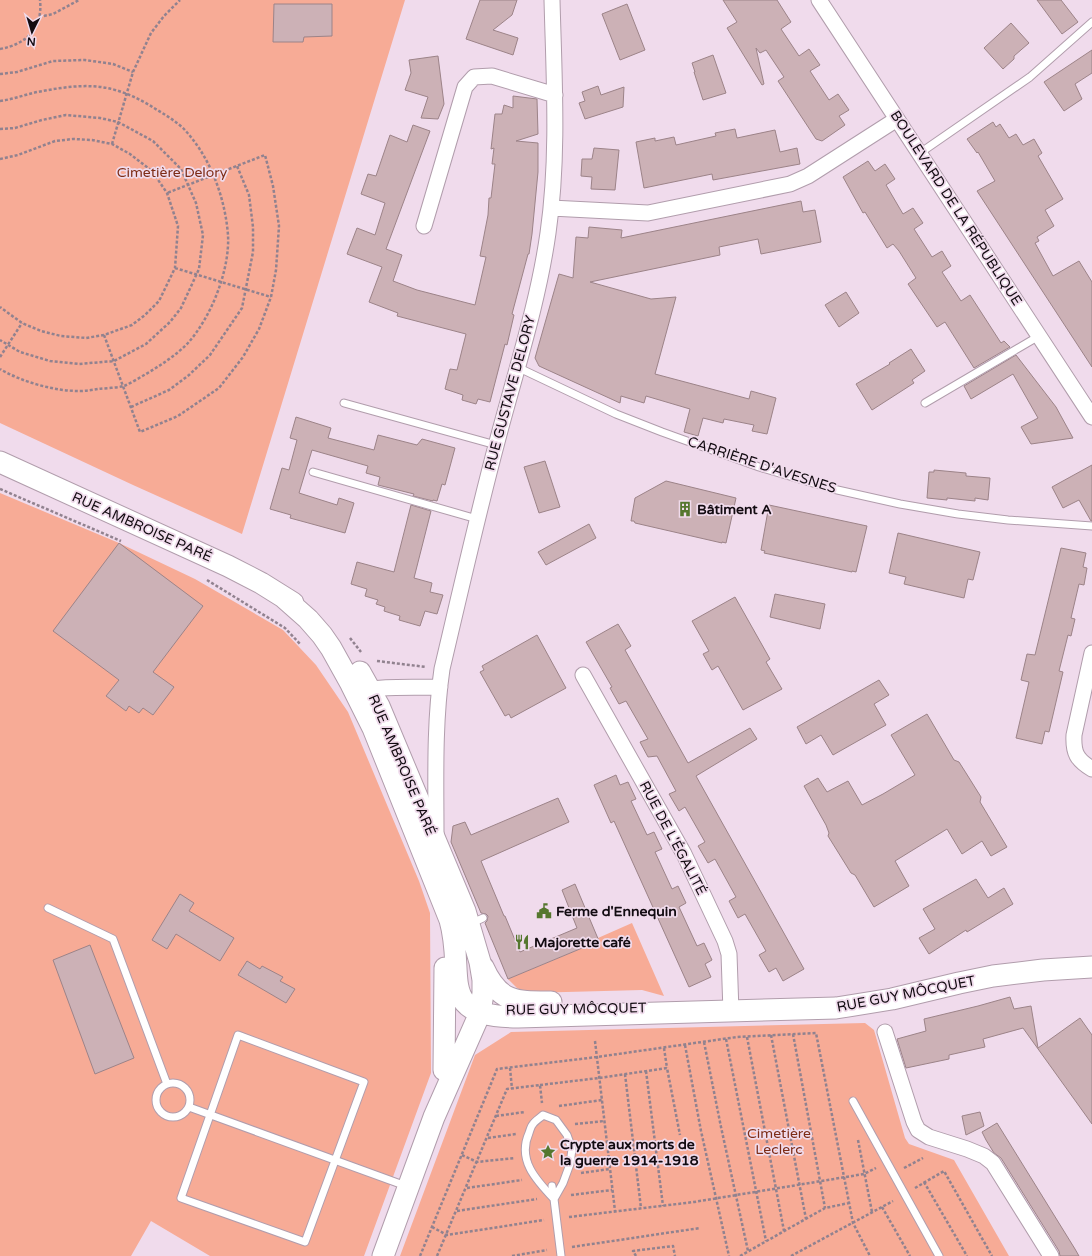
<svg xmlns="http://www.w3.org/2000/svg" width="1092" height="1256" font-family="'Varela Round',sans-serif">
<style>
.green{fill:#f7ab96}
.building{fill:#ccb1b6;stroke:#9c8388}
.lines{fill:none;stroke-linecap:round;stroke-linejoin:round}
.lane-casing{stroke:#b19dac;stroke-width:9}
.street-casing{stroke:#b19dac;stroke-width:17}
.secondary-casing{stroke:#b19dac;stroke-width:23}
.path{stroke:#91828f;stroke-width:2.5;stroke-dasharray:3 2;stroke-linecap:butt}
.lane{stroke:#fff;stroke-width:7}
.street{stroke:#fff;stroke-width:15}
.secondary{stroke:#fff;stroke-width:21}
.labels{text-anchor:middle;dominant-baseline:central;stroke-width:3.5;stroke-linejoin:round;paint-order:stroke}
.park-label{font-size:14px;fill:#7d2c16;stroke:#f0dbec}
.street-label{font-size:14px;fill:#120b11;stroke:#f0dbec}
.poi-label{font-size:14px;font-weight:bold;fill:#120b11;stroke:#f0dbec;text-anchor:start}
</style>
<rect width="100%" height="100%" fill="#f0dbec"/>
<path class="green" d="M0,0H405L242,534L133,485L0,423Z
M0,493L119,543L195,579L283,630L316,665L348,712L419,881L430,913L431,1073L364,1256H210L151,1221L131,1256H0Z
M632,923L664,996L642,990L528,993L517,988L508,979L599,941L598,938Z
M865,1023L874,1030L905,1138L909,1144L954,1160L1009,1256H400L475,1055L511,1032Z"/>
<path class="building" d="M480,0H517L512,15L493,30L518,38L513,55L466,39Z
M723,0H777L791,22L781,29L799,56L809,49L820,65L810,71L829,100L838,94L849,110L839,116L845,125L822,141L816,139L778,81L784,77L766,50L760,53L756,48L764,84L762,85L727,28L737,22Z
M1037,0H1061L1078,22L1062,34Z
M274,4H332V36L304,37L303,42H273Z
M627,4L645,50L620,60L602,14Z
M1011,23L1029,43L1014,56V59L1003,69L984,48Z
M1092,50V73L1075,84L1082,99L1064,111L1044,82Z
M713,55L726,93L703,100L694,72H695L692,63Z
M438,56L444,104L438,119L421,118L428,97L405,90L411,73L409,60Z
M598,86L601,95L624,87L623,107L585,119L579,103L585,101L582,92Z
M513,96L537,99L538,134L516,141L538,143V172L532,234L529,254H528L512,314L514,315L507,345L505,344L490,402L478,399L476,404L462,400L463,395L445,389L450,369L457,370L466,334L397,316L398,313L369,302L382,267L347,254L357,228L375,235L385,203L361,194L368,174L376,176L390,135L407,142L413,125L430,131L386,249L402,255L393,281L417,290L475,305L486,257L480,256L488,215L489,198H491L495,164H492L494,148L491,149L495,114H502L504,105L513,108Z
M993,122L996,127L1000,124L1009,138L1016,134L1023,145L1034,139L1042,153L1038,156L1063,199L1045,210L1054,226L1037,237L1039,241L1035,243L1053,276L1079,261L1092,282V367L977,191L995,181L978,152L977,153L967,139Z
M735,129L737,138L775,130L780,152L797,148L800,164L713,180L712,174L644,188L636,142L655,138V141L674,137L676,145L716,136L715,133Z
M594,148L619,150L615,190L591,189L592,177L581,176L582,159H592Z
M868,161L875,171L885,164L895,179L886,185L903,214L913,208L923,223L914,229L932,257L942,251L951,266L942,272L961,301L970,295L1001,343L1004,341L1010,347L974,368L945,322L937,327L908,284L916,278L899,251L893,244L887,248L865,212L863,213L843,177Z
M801,201L803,212L815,210L821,242L761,254L758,239L719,247L720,255L590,282L651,299L676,297L655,374L749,399L751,391L776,398L767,434L752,431L754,425L724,419L723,423L703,418L698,436L684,432L690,409L646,396L644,403L621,396L620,403L539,366L535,358L559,274L573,278L576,237L588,238L589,227L622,230L621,238Z
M846,292L859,313L839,327L825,305Z
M911,349L925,371L912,380L914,383L872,410L856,384L890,364L889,363Z
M1016,355L1056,407L1073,438L1031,444L1021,427L1038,418L1013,374L971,399L964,386Z
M296,417L331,428L328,438L374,450L378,435L417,445L422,439L455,448L445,485L442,484L437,501L433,500V501L413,496L414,494L378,485L380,477L366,473L368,466L312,450L299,493L337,505L339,498L354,503L345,533L290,518L291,515L270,509L282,468L289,470L297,440L290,438Z
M545,461L560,507L539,513L524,467Z
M1092,465V521H1091L1079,500L1063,508L1052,487Z
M934,470L966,473V476L990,478L988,500L975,498V501L947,498V500L927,498L929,472H934Z
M666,481L736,498L726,543L722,542V543L635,523L634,521H631L635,498Z
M411,505L431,511L414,578L432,583L430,592L443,595L437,614L425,611L420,626L399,620L400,616L384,611L385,607L376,604L378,600L365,596L367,589L351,584L357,562L394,572Z
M769,505L867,526L856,572L852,571V572L764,553L765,551L761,550Z
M589,524L596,538L546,565L538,552Z
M898,533L980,552L973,580L968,579L964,598L904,584L906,577L889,573Z
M119,543L203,606L153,672L174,687L153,715L143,708L139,713L129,706L126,711L106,696L119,680L53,631Z
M1061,548L1086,553L1083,567L1087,568L1084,585L1079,584L1071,618L1075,619L1071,636L1068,635L1059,671L1063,672L1049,732L1045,731L1042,744L1016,738L1029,682L1021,680L1027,654L1035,655Z
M775,594L825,604L820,629L770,617Z
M735,597L770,659L766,662L782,689L743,710L718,666L712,670L703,654L709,651L692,621Z
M618,624L631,646L625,650L688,763L750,728L757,739L696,776L804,969L783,981L776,968L769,972L759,955L766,951L745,914L738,918L729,901L736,897L715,859L708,863L698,846L705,842L685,807L679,811L669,794L676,791L657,756L648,757L640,742L648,739L626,701L619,704L610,688L612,687L586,642Z
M537,635L566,688L511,718L509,714L505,716L480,672L484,670L482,666Z
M879,680L889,695L874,704L886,725L833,755L821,735L806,744L797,727Z
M927,714L954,760L959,762L966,773L981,797L980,802L1007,847L991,856L982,841L962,854L947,829L895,861L909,886L874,907L855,875L851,873L828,836L829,833L826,825L804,786L818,778L827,792L848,781L862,805L883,794L915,775L891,735Z
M616,775L620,785L628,782L636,799L631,801L647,835L654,832L662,849L655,852L672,889L678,886L686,903L679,907L697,946L704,943L712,960L705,964L711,977L689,987L614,821L611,823L594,785Z
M558,798L569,822L481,861L504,916H505L520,952L577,928L562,890L575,884L599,941L508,979L485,923L487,921L488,916L486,914L481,913L451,842L453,826L465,822L471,835Z
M976,879L988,898L1004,888L1013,904L967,932L966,930L929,954L919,938L935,929L923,909Z
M180,894L194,903L189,911L234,938L220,961L176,934L167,949L152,940Z
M90,945L134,1058L95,1074L53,960Z
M247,961L260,969L262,966L283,977L280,981L295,989L286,1003L238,975Z
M1010,997L1014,1009L1031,1006L1038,1048L1080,1018L1092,1035V1124L1023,1028L983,1039L985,1047L949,1055V1059L906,1068L897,1039L926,1031L924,1019L978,1006Z
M980,1112L984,1126L966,1135L962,1116Z
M997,1123L1075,1249L1079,1256H1060L1059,1251L1001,1158L994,1153L986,1140L982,1132Z"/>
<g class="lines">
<g class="lane-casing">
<path id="lane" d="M920,153L1030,77L1092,22
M517,367L616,414L662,432L759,467L833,489L900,504L958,514L1008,520L1092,526
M344,403L496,445
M925,403L1039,336
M313,472L477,519
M48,908L113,939L167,1084
M470,924L483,918
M238,1035L364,1082L305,1242L181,1198Z
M156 1100a17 17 0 1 1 34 0a17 17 0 1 1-34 0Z
M853,1101L939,1256
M189,1107L406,1186
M552,1186L554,1199C536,1180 517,1160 529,1133C530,1130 531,1126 533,1124C535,1121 540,1118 543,1115L556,1120L567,1135L572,1149L570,1164L563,1183L554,1199L561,1256"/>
</g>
<g class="street-casing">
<path id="street" d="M819,0L1092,417
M551,208L648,213L790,184L808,176L897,119
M424,226L465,87L474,77L492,76L555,95
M1092,653L1074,735C1073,753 1077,760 1092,769
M583,675L684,854L725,941L729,954L731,1012
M361,692C375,685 422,688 440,687
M436,835C436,780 434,724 442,669C460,593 477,517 497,442C515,373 538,304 548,233C559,156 554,78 552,0
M885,1032L914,1122L918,1130L929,1137L967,1149L984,1156L993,1163L1051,1256"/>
</g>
<g class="secondary-casing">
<path id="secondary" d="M0,462L228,566L261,583L293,603
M282,596L308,619L322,635L331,648L351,684L373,728L450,920C466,976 434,1017 518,1017L836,1008L892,999L959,983L993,976L1043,970L1092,967
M360,672L379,706L465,911L480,962L483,980V993L480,1013L434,1117L383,1256
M483,967C499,1003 516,1002 551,1002
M444,1070L445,968"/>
</g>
<path class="path" d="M39,17L53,14L79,0
M0,49C27,44 43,28 40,0
M0,74L17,72L53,61L85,60L113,64L133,72
M0,101C15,99 29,93 43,91C64,87 86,84 107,88C123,91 140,99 154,108C164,114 174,120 183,128C210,156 225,197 228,235C230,270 211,318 187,344C175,356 161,365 146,374C139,378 131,383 124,386C116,388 106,388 98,389C92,390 86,391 79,391C54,391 22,382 0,369
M0,129L15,128L42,120L66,115L100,118L118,122L153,141L181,169L196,203L203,235L199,269L181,308L170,322L146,344L114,361L79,364L50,361L20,352L0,340
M112,144L133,72L151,33L164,16L180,0
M0,159L18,155L55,141L73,139L92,140L112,144L130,154L152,171L167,193L178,226L175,268L159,301L145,315L132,325L104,335L86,338L61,336L41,331L22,323L0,307
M175,268L271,297
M104,335L140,432L178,416L219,388L243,357L259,329L271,297L276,270L279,226L273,186L265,155L167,193
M0,357L22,323
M131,407L169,390L189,375L210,355L242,308L253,252V227L249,195L237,166
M0,489L121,541
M207,580L285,628L301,645
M350,638L361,652
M377,661L426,667
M793,1034L825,1208
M771,1035L806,1219
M747,1037L784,1231
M726,1039L766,1241
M595,1041L615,1211
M704,1042L721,1127L748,1251
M685,1045L701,1131L729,1256
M664,1048L667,1068
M510,1068L512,1089
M646,1071L663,1206
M625,1074L641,1208
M540,1085L599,1078L667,1068L680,1135
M559,1106L602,1100
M496,1116L525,1112
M575,1124L604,1121
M488,1138L516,1134
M858,1140L872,1212
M462,1155L477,1162L515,1158
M904,1168L923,1158
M581,1173L610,1169
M924,1182L967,1256
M467,1188L522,1180
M915,1188L944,1171L992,1256
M571,1195L612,1190
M882,1207L910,1256
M457,1211L537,1199
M569,1217L694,1202L864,1174L876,1168
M432,1227L447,1235L544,1220
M572,1247L700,1228
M420,1256L497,1069L597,1057L737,1037L816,1033L853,1223L870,1256
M437,1256L507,1089L540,1085L542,1103
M512,1256L547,1250
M636,1256L633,1251L673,1246L675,1256
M740,1256L825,1208L849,1203
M791,1256L893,1201"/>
<use href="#lane" class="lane"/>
<use href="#street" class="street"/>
<use href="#secondary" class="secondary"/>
</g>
<defs>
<g id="building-bare" transform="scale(1.2)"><path d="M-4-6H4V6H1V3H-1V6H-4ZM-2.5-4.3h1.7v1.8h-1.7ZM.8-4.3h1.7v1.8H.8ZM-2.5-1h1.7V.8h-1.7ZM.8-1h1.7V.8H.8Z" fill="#55772e" stroke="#f0dbec" stroke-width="2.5" paint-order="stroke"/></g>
<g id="civic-bare" transform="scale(1.2)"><path d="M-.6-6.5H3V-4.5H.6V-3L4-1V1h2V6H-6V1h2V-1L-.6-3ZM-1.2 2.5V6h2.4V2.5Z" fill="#55772e" stroke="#f0dbec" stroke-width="2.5" paint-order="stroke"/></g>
<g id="restaurant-bare" transform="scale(1.2)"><path d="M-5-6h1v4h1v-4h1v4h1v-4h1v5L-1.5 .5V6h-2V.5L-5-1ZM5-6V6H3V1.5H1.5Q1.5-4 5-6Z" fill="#55772e" stroke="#f0dbec" stroke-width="2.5" paint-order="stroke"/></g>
<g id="sight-bare" transform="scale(1.2)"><path d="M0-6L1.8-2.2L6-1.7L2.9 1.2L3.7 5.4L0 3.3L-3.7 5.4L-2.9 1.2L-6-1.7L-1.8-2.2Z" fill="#55772e" stroke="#f0dbec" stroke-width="2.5" paint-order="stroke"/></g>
</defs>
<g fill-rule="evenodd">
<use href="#building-bare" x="685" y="509"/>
<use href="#civic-bare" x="544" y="911"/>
<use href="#restaurant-bare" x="522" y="942"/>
<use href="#sight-bare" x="548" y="1152"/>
</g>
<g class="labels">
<g class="park-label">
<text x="172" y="172">Cimetière Delory</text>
<text x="779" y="1133">Cimetière<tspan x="779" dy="16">Leclerc</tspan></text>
</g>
<g class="street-label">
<text transform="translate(956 208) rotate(57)">BOULEVARD DE LA RÉPUBLIQUE</text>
<text transform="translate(510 393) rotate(-75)">RUE GUSTAVE DELORY</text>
<text transform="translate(762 465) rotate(18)">CARRIÈRE D'AVESNES</text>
<text transform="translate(142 527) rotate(24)">RUE AMBROISE PARÉ</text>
<text transform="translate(402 765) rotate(67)">RUE AMBROISE PARÉ</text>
<text transform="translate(673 838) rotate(62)">RUE DE L'ÉGALITÉ</text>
<text transform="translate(906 994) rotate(-11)">RUE GUY MÔCQUET</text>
<text transform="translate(576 1009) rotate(-1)">RUE GUY MÔCQUET</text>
</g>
<g class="poi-label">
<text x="697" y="509">Bâtiment A</text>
<text x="556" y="911">Ferme d'Ennequin</text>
<text x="534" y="942">Majorette café</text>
<text x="560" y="1144">Crypte aux morts de<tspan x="560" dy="16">la guerre 1914-1918</tspan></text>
</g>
</g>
<g transform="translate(32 32) rotate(185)" stroke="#f0dbec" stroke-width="3" paint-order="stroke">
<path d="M0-3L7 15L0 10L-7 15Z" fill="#120b11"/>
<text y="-6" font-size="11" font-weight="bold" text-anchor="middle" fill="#120b11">N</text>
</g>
</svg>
